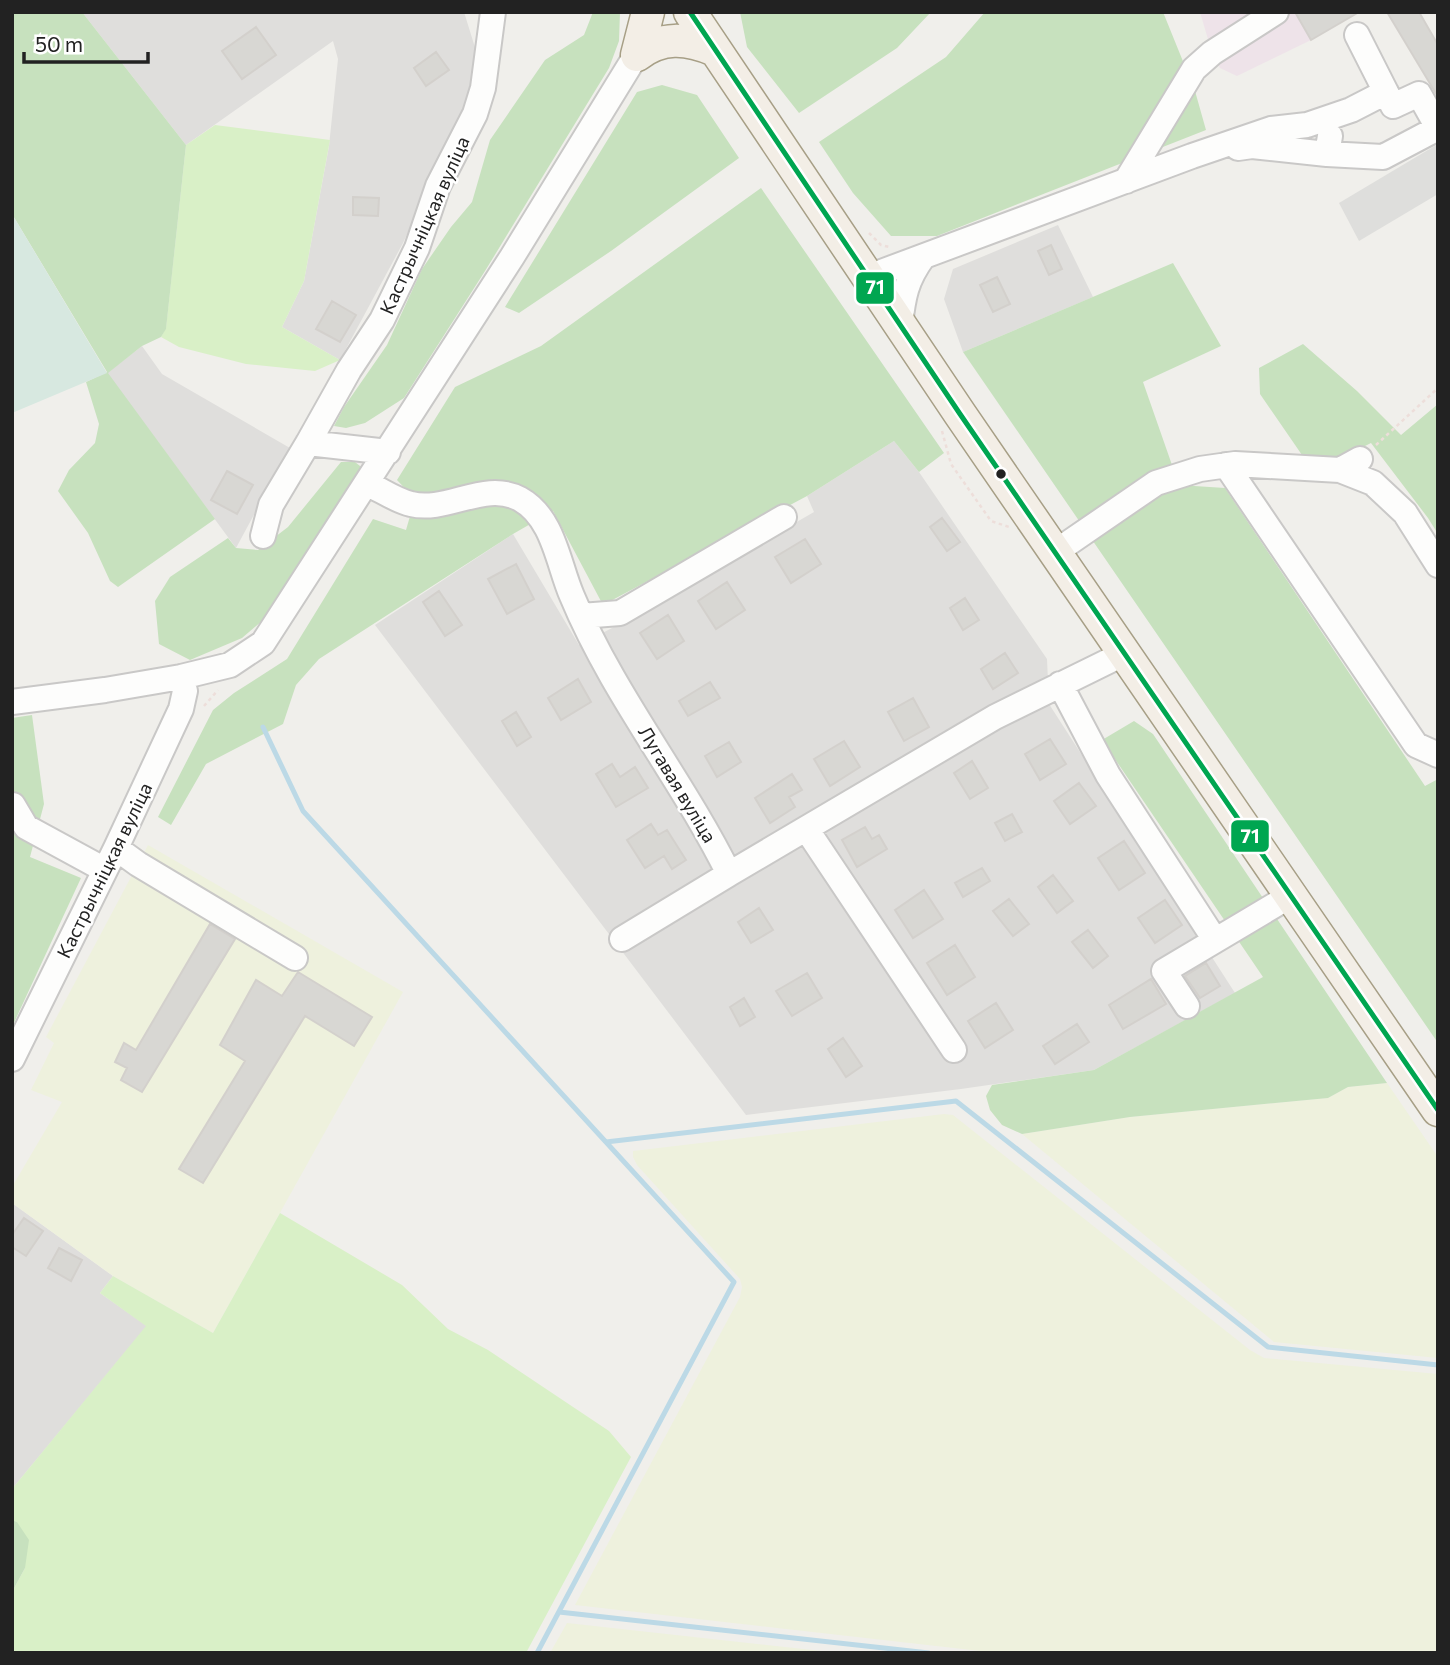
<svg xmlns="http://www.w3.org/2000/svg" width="1450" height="1665" font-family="Commissioner,sans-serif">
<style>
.residential{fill:#dfdedc}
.industrial{fill:#eee3e9}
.religious{fill:#dededc}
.farmland{fill:#eef1dd}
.grass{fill:#d9f0c7}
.forest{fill:#c7e1be}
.wetland{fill:#d7e8e0}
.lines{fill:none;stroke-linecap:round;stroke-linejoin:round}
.stream{stroke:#bcd9e6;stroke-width:5}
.building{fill:#d8d7d3;stroke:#d3d0cc;stroke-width:2}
.minor-casing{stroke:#c9c8c7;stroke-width:28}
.major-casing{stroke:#a79f86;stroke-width:35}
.path{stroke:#eddeda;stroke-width:2.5;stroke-dasharray:3.5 3.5;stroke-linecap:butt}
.minor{stroke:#fdfdfc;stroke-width:24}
.major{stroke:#f3eee6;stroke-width:32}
.bus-1-casing{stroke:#fff;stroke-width:10}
.bus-1{stroke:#00a651;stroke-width:5}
.bus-dot{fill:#222;stroke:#fff;stroke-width:2.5}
.labels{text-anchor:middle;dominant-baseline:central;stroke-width:5;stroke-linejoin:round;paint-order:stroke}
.street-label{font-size:19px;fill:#222;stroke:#fff}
.line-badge{stroke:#fff;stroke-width:2.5}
.badge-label{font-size:19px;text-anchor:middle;font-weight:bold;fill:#fff}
</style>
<rect width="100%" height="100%" fill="#f0efeb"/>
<path class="residential" d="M82,12H464L482,70L403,243L340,360L282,327L304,281L329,146L338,59L333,41L186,145Z
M1058,225L1093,297L963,352L944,299L953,269Z
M142,346L162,374L290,448L236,548L107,373Z
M894,441L919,472L1047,659L1049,704L1235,993L1094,1070L961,1089L746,1115L375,625L513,534L579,645L614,627L814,512L807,496Z
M12,1203L113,1276L100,1293L147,1326L12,1489Z"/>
<path class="industrial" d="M1200,12H1359L1311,40L1237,76L1220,68L1212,53Z"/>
<path class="religious" d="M1438,144V194L1359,241L1339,203Z"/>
<path class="farmland" d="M148,845L403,992L213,1333L113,1276L12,1203V1187L62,1102L31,1090L54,1043L46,1037Z
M1387,1083L1438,1157V1358L1274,1342L1022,1134L1130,1117L1328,1098L1348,1087Z
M944,1114L953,1115L1250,1350L1264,1358L1438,1374V1653H998L575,1605L740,1297L742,1287L740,1279L637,1165L633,1157V1151Z
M567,1623L840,1653H550Z"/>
<path class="grass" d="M215,125L330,140L304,281L282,327L340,360L315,371L246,364L179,347L161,337L166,328L186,145Z
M280,1213L402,1285L448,1329L488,1350L609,1431L631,1457L526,1653H12V1592L25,1568L17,1522L12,1520V1489L146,1326L100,1293L113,1276L213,1333Z"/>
<path class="forest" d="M12,12H82L186,145L166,329L161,337L142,346L108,373L215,519L118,587L110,581L88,533L58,491L69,470L95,443L99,424L86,382L107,372L12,214Z
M593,12H620L619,41L609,68L485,271L404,398L365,423L346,428L334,426L344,407L387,345L422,269L451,227L472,202L490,140L545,60L584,35Z
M740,12H931L897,48L799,113L747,47Z
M985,12H1163L1195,91L1206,130L937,236H891L853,193L819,142L946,57Z
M662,85L697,95L739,158L611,251L519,313L505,307L637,92Z
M761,188L944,453L919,472L894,441L807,496L603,605L553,511L513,534L319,659L296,685L283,724L206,764L171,825L158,817L213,710L234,693L287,659L373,519L406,530L415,499L397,480L455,387L541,346Z
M1173,263L1221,346L1143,382L1179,485L1225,488L1425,786L1438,779V1043L963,352Z
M1303,344L1357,391L1401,435L1438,404V534L1428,518L1371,443L1337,460L1302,455L1260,394L1259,368Z
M341,462H355L365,470L262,621L242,638L190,660L159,644L155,601L170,577L228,538L236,548L258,550L288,527Z
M32,715L44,804L30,857L81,878L12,1027V718Z
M1134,721L1153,734L1387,1083L1348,1087L1328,1098L1130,1117L1022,1134L1002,1125L990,1110L986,1096L992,1085L1094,1070L1263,977L1102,740Z
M12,1520L17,1522L29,1540L25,1568L12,1592Z"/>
<path class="wetland" d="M12,214L107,373L12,413Z"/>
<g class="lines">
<path class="stream" d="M263,727L303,811L734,1282L537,1653
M606,1142L956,1101L1268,1347L1438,1365
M559,1612L929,1653"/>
</g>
<path class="building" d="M1295,12H1359L1311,40Z
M1387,12H1419L1438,45V97Z
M256,27L276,55L242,79L222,51Z
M436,52L449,70L426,86L414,68Z
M353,197L379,198L378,216L353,215Z
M1051,245L1062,269L1049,275L1038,251Z
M997,277L1010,304L993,312L980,285Z
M332,301L356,315L340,342L316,329Z
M227,471L253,485L237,514L211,500Z
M942,518L960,542L947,551L930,527Z
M805,539L821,564L791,583L775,557Z
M516,564L534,599L507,614L488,579Z
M727,582L745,610L716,629L698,601Z
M439,591L462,625L445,636L423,602Z
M965,598L979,620L963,630L950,608Z
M668,615L684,641L657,659L640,633Z
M1005,653L1018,673L993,689L981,669Z
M578,679L591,702L561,720L548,698Z
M710,682L720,698L688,716L679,701Z
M913,698L929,727L904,741L888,712Z
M516,712L531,737L517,746L502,721Z
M1050,739L1066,764L1040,780L1025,754Z
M844,741L860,767L830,786L814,759Z
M729,742L741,762L717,777L705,756Z
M972,761L988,788L970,799L954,773Z
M612,764L620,777L635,767L648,788L616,807L596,774Z
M792,774L802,790L789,797L795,807L770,823L755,798Z
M1079,783L1096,806L1070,824L1054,801Z
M1012,814L1022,832L1005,841L995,823Z
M651,824L658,835L667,830L686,860L672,869L664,856L645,868L627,840Z
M865,827L872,839L879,835L887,849L857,867L842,840Z
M1124,841L1145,873L1119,890L1098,858Z
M982,868L990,881L963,897L955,883Z
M1053,875L1073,901L1057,913L1038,887Z
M924,890L943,919L913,938L895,910Z
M1009,899L1029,924L1013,936L993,911Z
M1165,900L1182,925L1155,943L1138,918Z
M759,908L773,930L751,943L738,922Z
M210,924L235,939L142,1092L121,1080L127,1068L115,1062L124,1043L136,1050Z
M1088,930L1108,956L1093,968L1072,942Z
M955,945L975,977L947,995L927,963Z
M1206,963L1220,986L1200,998L1185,976Z
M298,972L372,1017L354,1046L305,1016L203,1183L179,1169L245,1061L220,1045L256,980L282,996Z
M807,973L822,998L792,1016L776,991Z
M1151,979L1166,1004L1123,1029L1109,1005Z
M744,998L755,1017L740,1026L730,1007Z
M996,1003L1013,1030L985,1048L968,1021Z
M1077,1024L1089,1042L1055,1064L1043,1046Z
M843,1038L862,1066L846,1077L828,1049Z
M24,1218L43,1231L26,1256L12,1247V1235Z
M59,1248L82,1260L71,1281L48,1268Z"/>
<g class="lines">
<g class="minor-casing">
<path id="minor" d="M1357,35L1393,106
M1393,106L1419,94L1438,128
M1330,136L1327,154L1383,157L1438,128
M1238,148L1252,146L1327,154
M1126,181L1194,69L1212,53L1276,12
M868,277L1192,156L1271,129L1307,125L1351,110L1386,92
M900,325C903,297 906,280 923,257
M308,443L388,452
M1226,465L1416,745L1438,755
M1340,470L1373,483L1405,513L1438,565
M368,484C381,490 397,501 411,504C447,513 485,480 520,499C554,518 558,564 572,596C613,695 682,779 729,874L995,717L1123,654
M263,536L271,505L308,443L349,370L382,320L417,248L438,186L475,114L483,88L493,12
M1054,553L1156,483L1200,469L1235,464L1340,470L1360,459
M581,616L620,613L784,517
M1060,684L1108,775L1215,940
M12,702L105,690L181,677L230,665L263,643L512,257L646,39
M13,805L26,827L105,870
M807,830L954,1050
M116,848L138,864L295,958
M622,939L729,874
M1187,1006L1164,971L1290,896
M12,1059L116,848L181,709L185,691L181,677"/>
</g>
<g class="major-casing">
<path id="major" d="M690,12L960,414L1438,1110
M637,55C662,36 686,38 715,50
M637,55L648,12"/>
</g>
<path class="path" d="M869,233L881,245L889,247
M942,431L951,464L991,521L1009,527
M1376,445L1438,388
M204,706L218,690"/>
<use href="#minor" class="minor"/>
<use href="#major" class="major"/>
<g class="bus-1-casing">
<path id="bus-1" d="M690,12L960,414L1438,1110"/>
</g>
<use href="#bus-1" class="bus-1"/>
</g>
<circle class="bus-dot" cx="1001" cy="474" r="6"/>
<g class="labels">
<g class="street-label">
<text transform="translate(424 225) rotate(-66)">Кастрычніцкая вуліца</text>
<text transform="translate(678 784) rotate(59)">Лугавая вуліца</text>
<text transform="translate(104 870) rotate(-64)">Кастрычніцкая вуліца</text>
</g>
</g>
<g class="line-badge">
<rect x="855" y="271" width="40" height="34" rx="7" fill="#00a651"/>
<rect x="1230" y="819" width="40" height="34" rx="7" fill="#00a651"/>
</g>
<g class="badge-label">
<text x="875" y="294">71</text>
<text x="1250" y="843">71</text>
</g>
<rect width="1450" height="1665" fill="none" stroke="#222222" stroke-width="28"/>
<path d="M24 52v10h124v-10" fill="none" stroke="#222222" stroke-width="3.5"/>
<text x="35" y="52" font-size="21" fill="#222222" stroke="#ffffff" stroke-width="5" paint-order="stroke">50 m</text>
</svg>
